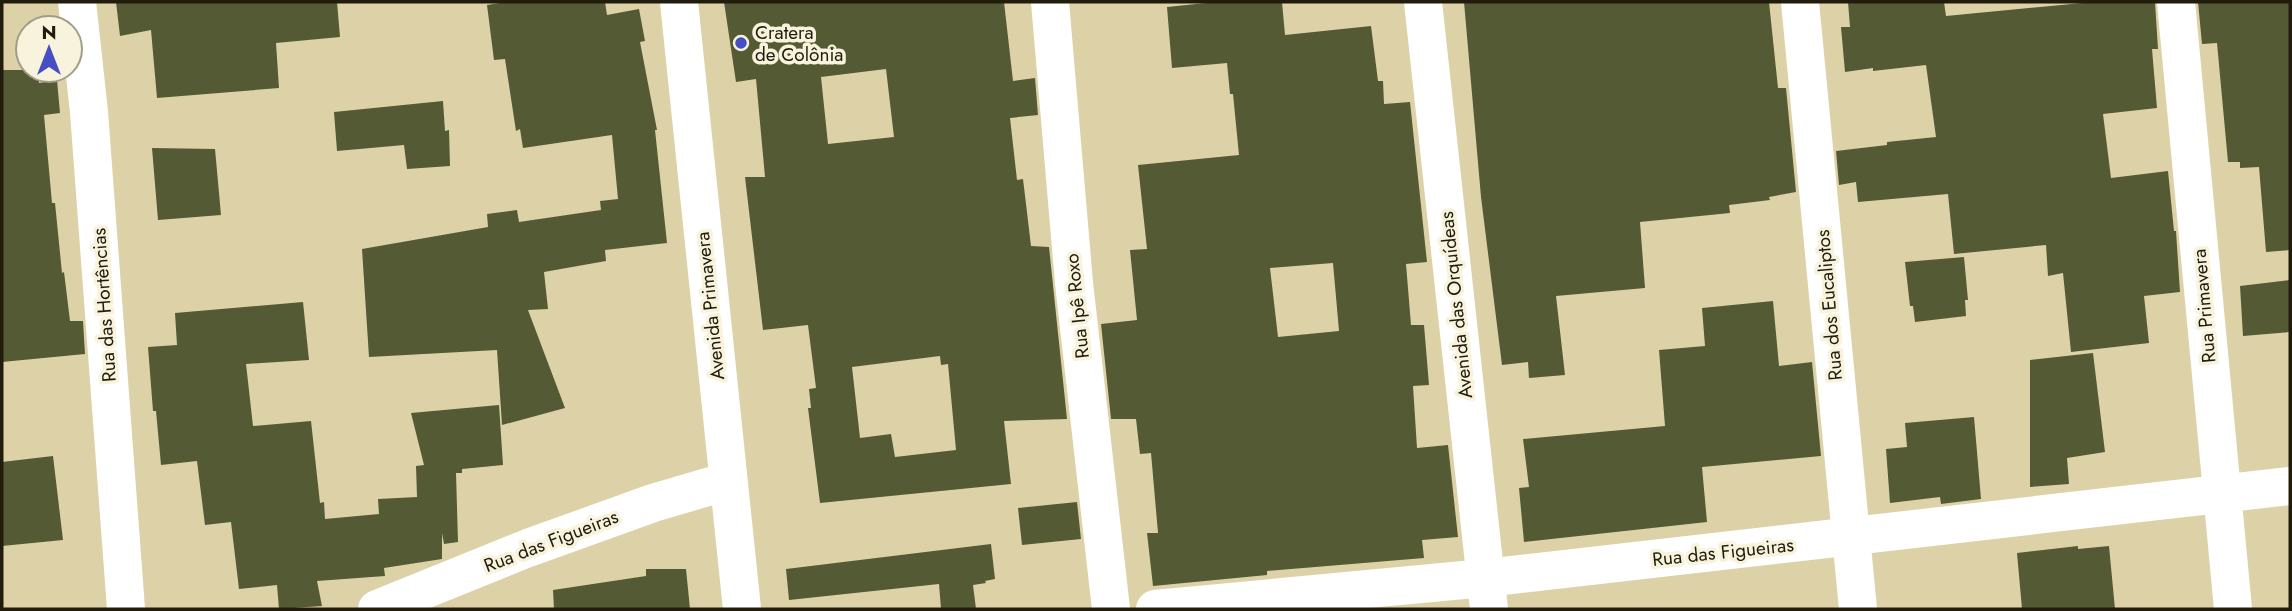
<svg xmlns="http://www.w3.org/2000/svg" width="2292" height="611" font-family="Jost,sans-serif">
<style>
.building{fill:#545a34;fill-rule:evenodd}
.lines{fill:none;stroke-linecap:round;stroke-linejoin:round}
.street{stroke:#fff;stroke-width:38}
.secondary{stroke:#fff;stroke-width:38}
.poi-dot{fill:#474dc2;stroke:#f8f3dd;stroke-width:2.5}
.labels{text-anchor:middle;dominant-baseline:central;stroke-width:7;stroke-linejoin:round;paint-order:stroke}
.poi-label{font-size:19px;fill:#211c0c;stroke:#f8f3dd;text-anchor:start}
.street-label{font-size:19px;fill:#211c0c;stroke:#f8f3dd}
</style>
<rect width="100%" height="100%" fill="#ddd2a7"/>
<path class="building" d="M116,2H337L340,37L276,43L279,88L157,98L151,30L120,36Z
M507,2H605L607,15L639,9L645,41L640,42L657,130H655L667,243L605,250L606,261L544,272L548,309L528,310L565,408L502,425L497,350L369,357L362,249L488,227L487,214L517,210L519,222L601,210L600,201L618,199L612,135L523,148L520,129L516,131L505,59L494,60L487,5Z
M724,2H1004L1013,81L1035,78L1038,115L1010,118L1017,180L1023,179L1031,246L1049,247L1067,419L1004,421L1011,484L820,503L808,408H811L809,389L816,388L808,325L763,330L745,177H765L756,79L736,82ZM886,69L894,137L828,144L821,77ZM940,356L941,365L948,364L956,450L895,457L891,434L860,438L852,367Z
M1216,2H1282L1285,35L1371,26L1378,81H1383L1384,104L1410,102L1427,262L1406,264L1411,325H1424L1429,385L1413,386L1417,448L1448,445L1458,537L1422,540L1424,558L1267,571V575L1153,586L1147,533H1158L1151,453L1140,454L1136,419H1111L1101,324L1137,320L1130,250L1147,249L1138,165L1239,155L1233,94H1230L1227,63L1172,68L1167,7ZM1333,263L1339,331L1278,337L1270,268Z
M1464,2H1769L1778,88H1786L1796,192L1769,197L1770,200L1729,205L1730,213L1640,222L1645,288L1556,296L1565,375L1529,378L1528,362L1502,365L1481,197Z
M1848,2H1944L1946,16L2093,2H2155L2158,49H2152L2157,108L2103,114L2111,178L2168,171L2174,231H2176L2180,292L2144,296L2149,343L2071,352L2063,273L2048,276L2046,245L1954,254L1948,194L1858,202L1856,182L1839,185L1836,151L1887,145V142L1936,137L1926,65L1873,71V68L1845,72L1841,27H1850Z
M2198,2H2290V250L2266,252L2259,167L2240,168V162H2228L2217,43L2202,44Z
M2,70H38L39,83L57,80L60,113L44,115L52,203H55L62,273L64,272L70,321H83L85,354L2,362Z
M443,101L445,131L449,130L450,166L407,169L404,145L337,151L334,112Z
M152,148L215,149L221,215L158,220Z
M1964,257L1968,300H1965L1966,316L1915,322L1913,306H1910L1905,262Z
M2290,280V332L2243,336L2240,286Z
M1773,301L1779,366L1812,362L1821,456L1702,467L1707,522L1524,542L1519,488L1529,487L1523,439L1665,426L1659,350L1705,346L1702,308Z
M303,302L309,360L246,364L253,426L311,421L320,503L324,502L325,519L379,514L378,499L417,497L416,466L424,465L411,413L499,405L503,465L462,469V473H456L458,542L444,544L442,533V559L384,568L385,576L317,581L322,606L279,609L277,585L239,589L231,522L205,525L197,461L161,465L156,411H153L148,347L177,345L175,313Z
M2093,353L2105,452L2067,458L2069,484L2030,487V360Z
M1974,417L1981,499L1941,504L1940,497L1890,503L1886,449L1907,447L1905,423Z
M53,456L63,540L2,546V462Z
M1077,502L1081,539L1022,545L1018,508Z
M991,544L995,579L985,581L986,583L973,585L976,609H941L939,584L789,600L786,569Z
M2078,546V549L2109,546L2115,609H2022L2017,553Z
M646,569H686L690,609H554L553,590L646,576Z"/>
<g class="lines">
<path class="street" d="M77,2L89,112L126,609
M679,2L742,609
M1050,2L1074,283L1111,609
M1800,2L1858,609
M2176,2L2233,609
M377,609L528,548L653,503L728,481
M1155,609L1485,578L2290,486"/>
<path class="secondary" d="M1423,2L1489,609"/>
</g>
<circle class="poi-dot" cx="741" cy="43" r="7"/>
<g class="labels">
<g class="poi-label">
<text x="755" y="32">Cratera<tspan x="755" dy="22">de Colônia</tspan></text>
</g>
<g class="street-label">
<text transform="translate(104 305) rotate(-94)">Rua das Hortências</text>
<text transform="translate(1456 305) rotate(-96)">Avenida das Orquídeas</text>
<text transform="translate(1829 305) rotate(-95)">Rua dos Eucaliptos</text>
<text transform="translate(710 306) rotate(-96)">Avenida Primavera</text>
<text transform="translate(1077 306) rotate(-96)">Rua Ipê Roxo</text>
<text transform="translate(2204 306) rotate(-95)">Rua Primavera</text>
<text transform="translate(551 541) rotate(-21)">Rua das Figueiras</text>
<text transform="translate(1723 552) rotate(-6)">Rua das Figueiras</text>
</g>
</g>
<rect width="2292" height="611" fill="none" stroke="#211c0c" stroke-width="7"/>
<g transform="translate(49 49)"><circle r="33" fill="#f8f3dd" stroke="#a29d89" stroke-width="2"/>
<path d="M0-5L12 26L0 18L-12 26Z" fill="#474dc2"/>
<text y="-10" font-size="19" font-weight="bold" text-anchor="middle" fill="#211c0c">N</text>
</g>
</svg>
